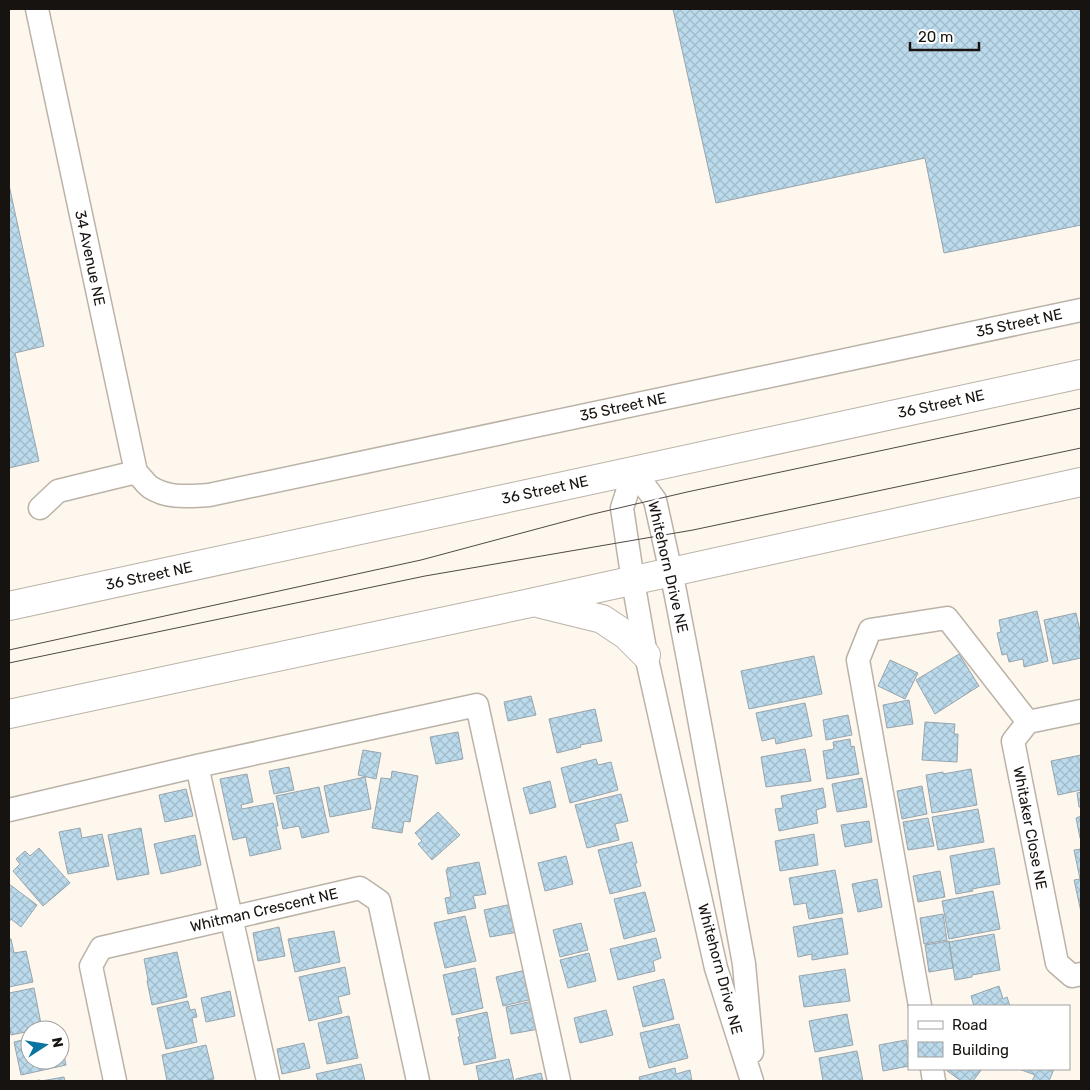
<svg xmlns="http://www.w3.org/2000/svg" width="1090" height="1090" font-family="Rubik,sans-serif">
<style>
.building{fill:url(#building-cross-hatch);stroke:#98a5ac}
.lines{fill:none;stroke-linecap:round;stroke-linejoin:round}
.minor-casing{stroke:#bbb2a8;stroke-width:25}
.major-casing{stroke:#bbb2a8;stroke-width:30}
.minor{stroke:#fff;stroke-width:22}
.major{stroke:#fff;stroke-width:28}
.tram{stroke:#4f4a46;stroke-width:1}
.labels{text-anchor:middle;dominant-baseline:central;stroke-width:5;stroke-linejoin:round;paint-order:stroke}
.street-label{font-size:15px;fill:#171310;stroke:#fff}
</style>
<defs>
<pattern id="building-cross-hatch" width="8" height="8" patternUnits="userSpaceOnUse" patternTransform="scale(1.25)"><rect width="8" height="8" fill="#bbdaec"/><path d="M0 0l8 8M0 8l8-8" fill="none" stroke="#a0bac9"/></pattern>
</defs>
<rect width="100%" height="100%" fill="#fef7ee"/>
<path class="building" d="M673,9H1081V225L944,253L925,158L716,203Z
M9,185L44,346L15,353L39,461L9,468Z
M1037,611L1048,661L1024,667L1023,659L1009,662L1007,654L1002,655L997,633L1001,632L999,620Z
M1076,613L1081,635H1079L1081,647V658L1053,664L1044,620Z
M959,654L979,686L935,714L916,680Z
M814,656L822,694L749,709L741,671Z
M890,660L918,673L905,699L878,686Z
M531,696L536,715L508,721L504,702Z
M909,700L913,724L887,728L883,705Z
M805,703L812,736L776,744L775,738L762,741L756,713Z
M595,709L602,741L580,745L581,747L557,753L549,719Z
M848,715L852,735L826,740L823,720Z
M925,722L955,724L954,734H958L957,762L922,760Z
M458,732L463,759L436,764L430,737Z
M850,739L851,747L854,746L859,774L827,779L823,751L834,749L833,742Z
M805,749L811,781L766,787L761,757Z
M363,750L381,753L376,779L358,775Z
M1081,755V790L1058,795L1051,761Z
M596,759L598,765L611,762L618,790L570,803L561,768Z
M289,767L294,790L274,794L269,771Z
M971,769L977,805L932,813L926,775L943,772V774Z
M392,771L418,776L410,822L404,821L402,833L372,828L381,778L391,779Z
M247,774L253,802L241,805L242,809L273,803L278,826H276L281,849L250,856L246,837L233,840L220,779Z
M365,777L371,809L330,817L324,786Z
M862,778L867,807L837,812L832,784Z
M550,781L556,807L530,814L523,788Z
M922,786L927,814L902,819L897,791Z
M319,787L329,832L302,838L299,826L283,829L276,796Z
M823,788L826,807L816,810L818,823L779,831L775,809L783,808L781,796Z
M186,789L193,816L165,822L159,795Z
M1081,792V807H1079L1077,793Z
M621,794L628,821L615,824L619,840L587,848L575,805Z
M978,809L984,842L938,850L932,817Z
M438,812L460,835L432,860L418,844L422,841L415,833Z
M1081,816V837L1080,838L1076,818Z
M928,818L934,846L908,850L903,822Z
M869,821L872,842L845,847L841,825Z
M80,828L82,838L102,834L109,866L68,874L59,832Z
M141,828L149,874L117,880L108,835Z
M814,834L818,865L780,871L775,841Z
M195,835L201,865L161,874L154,844Z
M632,842L637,863H635L641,886L610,894L598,850Z
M39,848L70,883L43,906L13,871L20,864L16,859L25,851L30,856Z
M994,848L1000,884L972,889L973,891L956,894L950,856Z
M1081,849V879H1080L1074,850Z
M566,856L573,884L545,891L538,863Z
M479,862L486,894L473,896L476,908L448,914L445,898L451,897L446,870H448L447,868Z
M835,870L843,913L809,919L806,903L794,905L789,878Z
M940,871L945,897L918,902L913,876Z
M877,879L882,907L858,912L852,884Z
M1080,879H1081V912L1074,880Z
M9,884L37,905L21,927L11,919L9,922Z
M993,891L1000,929L949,939L942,901Z
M645,892L655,931L624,939L614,899Z
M512,904L518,932L490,937L484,910Z
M943,914L947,940L924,944L920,918Z
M465,916L476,961L445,968L434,923Z
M842,918L848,954L812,960V954L798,957L793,927Z
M581,923L588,950L560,957L553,930Z
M279,927L285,956L258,961L253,933Z
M334,931L340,962L295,972L288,939Z
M994,934L1000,970L972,975V977L955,980L949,942Z
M656,938L661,958L653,961L655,971L618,980L610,949Z
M9,939H11L14,953L26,951L33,982L9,987Z
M949,941L953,968L929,972L925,945Z
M177,952L187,997L152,1005L147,981L148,980L144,959Z
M589,953L596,981L568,988L560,960Z
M345,967L350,994L338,997L342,1013L309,1021L299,977Z
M475,968L483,1008L452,1015L443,975Z
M845,969L850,1001L804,1007L799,976Z
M526,970L533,999L503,1006L496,977Z
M664,979L674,1019L643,1027L633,987Z
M999,986L1003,999L1007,997L1010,1006H974L971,996Z
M34,988L42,1029L30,1030V1031L11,1035L9,1024V993Z
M230,991L235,1016L206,1022L201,998Z
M188,1001L190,1010L195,1009L197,1017L192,1018L197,1042L166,1049L157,1008Z
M533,1001L539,1029L511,1034L506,1007Z
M606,1010L613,1035L580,1043L574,1018Z
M487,1012L496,1058L464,1065L458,1037H460L456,1019Z
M847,1014L853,1045L815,1052L809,1021Z
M349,1016L358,1058L327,1064L318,1023Z
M679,1024L688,1058L649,1068L640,1033Z
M60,1037L66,1065L21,1075L14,1042L30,1038V1060H60Z
M906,1040L909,1057V1066L883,1071L879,1045Z
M304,1043L310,1068L282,1074L277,1049Z
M206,1045L214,1079L202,1081H167L162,1055Z
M857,1051L863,1081H823L819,1058Z
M509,1059L514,1081H479L476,1066Z
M361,1064L365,1081H318L316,1074Z
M675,1068L676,1074L690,1070L692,1081H640L639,1077Z
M946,1069H982L973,1081H961L946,1070Z
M1019,1069H1054L1049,1081H1032L1035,1075Z
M541,1073L543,1081H516V1079Z
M64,1077L65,1081H33L40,1080L41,1081Z"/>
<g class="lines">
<g class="minor-casing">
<path id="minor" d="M37,9L136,472C141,477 145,483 150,487C168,499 189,496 209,495L1081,310
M634,471L622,508L633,581L646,655L716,968L752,1081
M634,471L655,500L675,591L689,664L744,964L752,1052
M40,508L58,491L136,472
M1081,711L1028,722L1013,741L1057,963L1072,976L1081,974
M197,766L268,1081
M9,810L197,766L477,705L559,1081
M920,1006L858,660L870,630L947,618L1028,722
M932,1069L934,1081
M115,1081L91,966L101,948L360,888L379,901L418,1081"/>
</g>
<g class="major-casing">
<path id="major" d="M541,604L602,619L626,635L646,655
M9,606L1081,374
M9,714L535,602L1081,482"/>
</g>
<use href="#minor" class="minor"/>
<use href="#major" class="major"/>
<path class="tram" d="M9,650L421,560L589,515L687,492L1081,408
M9,663L425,576L693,530L1081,448"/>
</g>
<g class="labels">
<g class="street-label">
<text transform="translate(90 258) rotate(78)">34 Avenue NE</text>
<text transform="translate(1019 323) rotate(-12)">35 Street NE</text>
<text transform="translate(941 404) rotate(-12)">36 Street NE</text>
<text transform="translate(623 407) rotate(-12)">35 Street NE</text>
<text transform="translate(545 490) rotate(-12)">36 Street NE</text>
<text transform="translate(668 567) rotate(77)">Whitehorn Drive NE</text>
<text transform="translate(149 576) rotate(-12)">36 Street NE</text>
<text transform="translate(1030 828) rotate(79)">Whitaker Close NE</text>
<text transform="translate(264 910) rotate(-13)">Whitman Crescent NE</text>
<text transform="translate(720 969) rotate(75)">Whitehorn Drive NE</text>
</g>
</g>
<rect width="1090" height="1090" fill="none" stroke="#171310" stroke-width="20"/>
<rect x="908" y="1005" width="162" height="65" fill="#ffffff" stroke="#a2a19f"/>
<rect x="918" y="1021" width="25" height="8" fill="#ffffff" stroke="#a2a19f"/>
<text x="952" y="1030" font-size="15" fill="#171310">Road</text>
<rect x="918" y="1042" width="25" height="15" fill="url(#building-cross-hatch)" stroke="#a2a19f"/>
<text x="952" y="1055" font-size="15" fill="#171310">Building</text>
<g transform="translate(45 1045) rotate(78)"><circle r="24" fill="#ffffff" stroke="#a2a19f"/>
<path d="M0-4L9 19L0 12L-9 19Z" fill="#0a739f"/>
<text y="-8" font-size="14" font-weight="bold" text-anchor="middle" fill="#171310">N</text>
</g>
<path d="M910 42v8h69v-8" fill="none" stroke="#171310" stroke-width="2.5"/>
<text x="918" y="42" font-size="15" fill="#171310" stroke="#ffffff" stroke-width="4" paint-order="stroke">20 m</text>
</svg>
